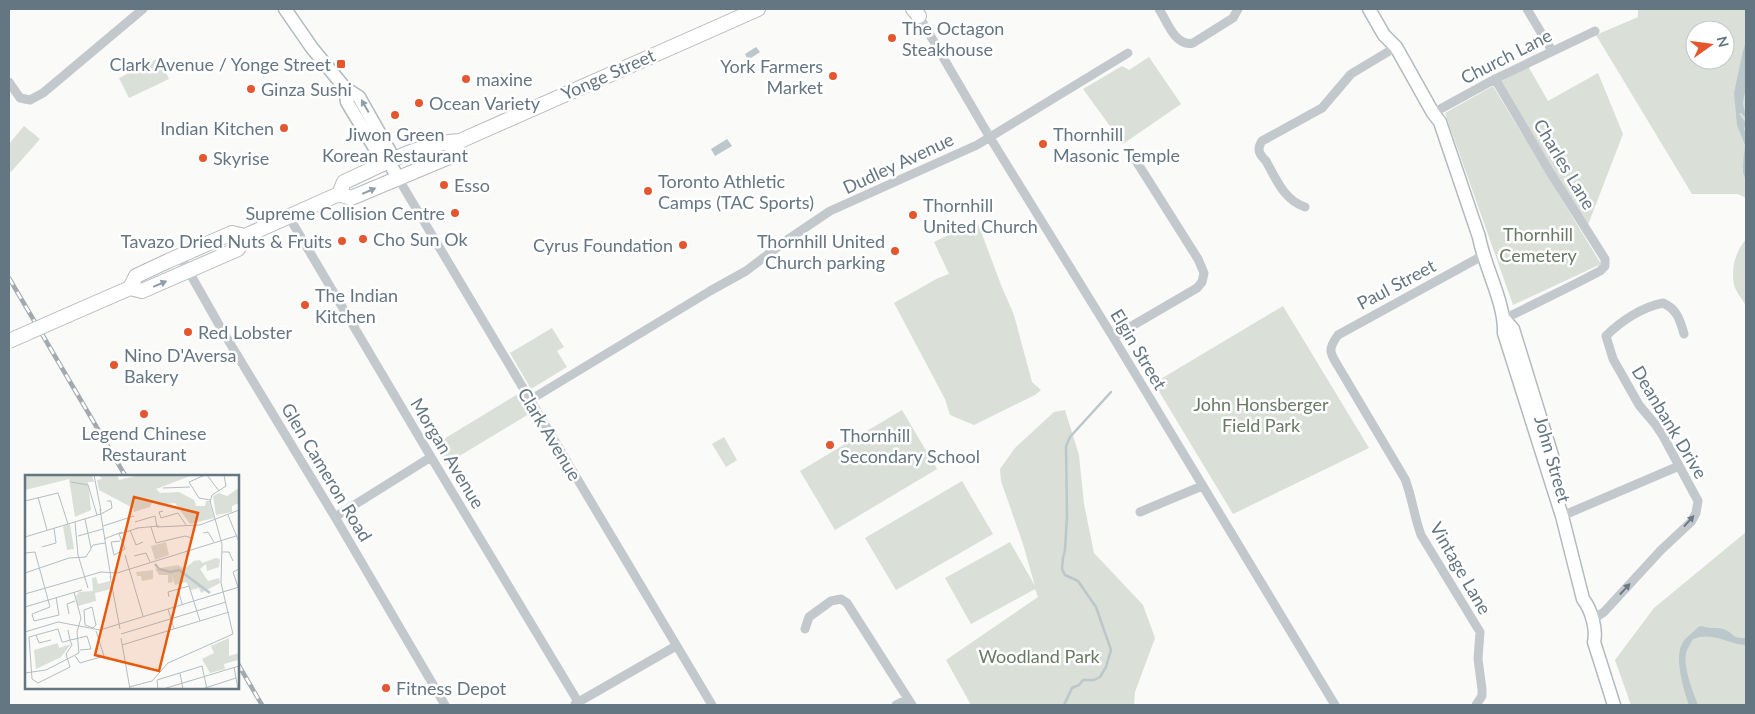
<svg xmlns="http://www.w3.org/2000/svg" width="1755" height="714" font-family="Lato,sans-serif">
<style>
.green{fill:#dadfd7;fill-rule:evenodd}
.water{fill:#bbc7cb}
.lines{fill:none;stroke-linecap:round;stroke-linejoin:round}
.stream{stroke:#bbc7cb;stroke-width:2.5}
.secondary-casing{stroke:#b3babf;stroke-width:15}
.primary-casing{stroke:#b5babe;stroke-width:16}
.street{stroke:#c3c8cc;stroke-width:9}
.secondary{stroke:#fff;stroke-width:12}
.primary{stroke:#fff;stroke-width:14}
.rail-casing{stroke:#a2aab0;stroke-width:4.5}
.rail{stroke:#fff;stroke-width:2.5;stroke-dasharray:8;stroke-linecap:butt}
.primary-bridge-casing{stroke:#b5babe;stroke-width:16;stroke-linecap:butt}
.primary-bridge{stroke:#fff;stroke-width:14}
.oneway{fill:#939fa8}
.oneway2{fill:#6a7a87}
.poi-dot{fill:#e4572e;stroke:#fff;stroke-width:2}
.labels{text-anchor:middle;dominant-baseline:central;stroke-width:5;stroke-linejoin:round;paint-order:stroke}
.poi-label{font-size:18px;fill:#657683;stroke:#fff;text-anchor:start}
.street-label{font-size:18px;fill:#657683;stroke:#fff}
.park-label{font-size:18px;fill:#687a64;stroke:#fff}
.inset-river{fill:none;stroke:#bbc7cb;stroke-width:2.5}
.inset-road{fill:none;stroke:#b5bdc2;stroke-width:1}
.view{fill:#e8590c;fill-opacity:0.15;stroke:#e8590c;stroke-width:2.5}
.inset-edge{fill:none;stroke:#657683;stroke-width:2.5}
</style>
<rect width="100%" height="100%" fill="#fafaf8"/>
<path class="green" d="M1638,9H1746V198L1738,194H1692L1596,35L1638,17ZM1695,30H1725V60H1695Z
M1149,57L1181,104L1123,144L1083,89L1122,66L1129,70Z
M159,58L169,79L129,98L119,78Z
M1528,66L1548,101L1598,73L1623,134L1588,225L1500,82Z
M1493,86L1601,264L1513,305L1445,113Z
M24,126L40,139L11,172L9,170V144Z
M977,221L1001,285L1014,315L1032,382L1041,390L1035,395L974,425L950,415L945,399L894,303L938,278L949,274L934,242Z
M1746,239V306C1743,300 1736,292 1734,285C1731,267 1735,253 1746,239Z
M1283,306L1369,448L1233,514L1154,383Z
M552,328L564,347L557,351L567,367L531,389L510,353Z
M518,394L529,414L446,464L434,445Z
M902,410L937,469L835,530L800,471Z
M1065,410L1079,455L1084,504L1094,553L1143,605L1155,638L1135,692L1134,705H971L946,660L1038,597L1035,589L971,624L945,578L1010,542L1035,586L1023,544L1001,481L1000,469L1015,448L1054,412Z
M724,437L737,460L726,467L712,444Z
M962,481L993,534L896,590L865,538Z
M1746,532V705H1631L1615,660L1654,608Z"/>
<path class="water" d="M1746,42C1746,57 1744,73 1746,87C1746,92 1743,97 1743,103C1743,108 1746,112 1746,118L1741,113L1739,114L1746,123L1744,129L1746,133V180L1743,173V164L1745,145L1737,125L1734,93L1743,51Z
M756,47L760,52L748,60L745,54Z
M727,139L732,146L715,156L711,149Z
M1702,626C1708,629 1716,627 1723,629C1735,633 1731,639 1746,638V645C1728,644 1712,631 1693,639C1691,643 1687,649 1686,653C1683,668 1693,692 1698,705H1689C1684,691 1674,658 1682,644C1685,637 1693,633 1698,627Z"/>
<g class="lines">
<path class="stream" d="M1064,705L1072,688L1079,685L1083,680H1094L1100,677L1106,667L1111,650L1096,607L1078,581L1065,575L1062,569L1063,558L1065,550L1067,516L1066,446L1070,437L1111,392"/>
<g class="secondary-casing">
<path id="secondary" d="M285,9L312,48L345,88L359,97L390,152L389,162
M1369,9L1384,35L1396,47L1433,113L1440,122L1479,237C1485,269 1505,302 1504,333L1562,516L1583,599C1591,609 1597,629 1594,642L1614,705
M345,88L347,102L379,155L389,162L398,178
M1504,319L1513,329L1554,462"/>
</g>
<g class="primary-casing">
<path id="primary" d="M913,9L919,16
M339,194L351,198L449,157L460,141
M130,288L142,291L238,249L245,236
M68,315L130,288L136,276L168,261L232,233L245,236L339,194L344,182C380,166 419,143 460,141L758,9"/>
</g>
<path class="street" d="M1159,9C1167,21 1175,47 1193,43L1233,18L1238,9
M1527,9L1552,51
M916,11L989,136L1113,337L1335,705
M1495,79L1550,172L1605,259V266L1600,271L1577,283L1504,319
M9,82L20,98L30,100L43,93L143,9
M1433,113L1495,79L1595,31
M398,178L712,705
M1305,207C1284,200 1276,179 1266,161C1260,155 1256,150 1262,141L1322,108L1351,74L1396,47
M289,217L431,457L580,705
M180,256L222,330L335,517L445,705
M1113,337L1197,288L1202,282L1204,273L1198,259L1133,156
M530,400L710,291L746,271L787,240L830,211L977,145L1128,53
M1140,512L1202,486
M1562,516L1679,466
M335,517L431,457
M1592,620L1604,612L1661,550L1691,522L1696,513L1698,501L1663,436L1655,424L1639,405L1621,373L1613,359L1606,336C1621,321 1642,307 1663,303C1677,309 1680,320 1684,334
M805,629L809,617L831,601L841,599L847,603L912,705
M575,704L676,646
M896,705L908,699
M1476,705L1482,696V689L1478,659L1480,632L1421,535C1414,516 1412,497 1405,479L1338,366C1329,352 1328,349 1338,335L1482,256"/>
<use href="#secondary" class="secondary"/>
<use href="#primary" class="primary"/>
<g class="rail-casing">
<path id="rail" d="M9,278L126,477
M238,664L262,705"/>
</g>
<use href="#rail" class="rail"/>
<g class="primary-bridge-casing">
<path id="primary-bridge" d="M9,341L68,315"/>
</g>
<use href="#primary-bridge" class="primary-bridge"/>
</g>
<defs><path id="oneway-solid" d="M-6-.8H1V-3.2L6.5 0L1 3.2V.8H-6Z" transform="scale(1.25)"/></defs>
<g class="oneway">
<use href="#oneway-solid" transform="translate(365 106) rotate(-120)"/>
<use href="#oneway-solid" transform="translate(369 191) rotate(-23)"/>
<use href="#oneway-solid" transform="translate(160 284) rotate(-23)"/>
</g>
<g class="oneway2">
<use href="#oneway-solid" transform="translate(1689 521) rotate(-48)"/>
<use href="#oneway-solid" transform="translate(1625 589) rotate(-47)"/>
</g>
<g class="poi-dot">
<circle cx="892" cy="38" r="5"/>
<rect x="336" y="59" width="10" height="10" rx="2.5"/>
<circle cx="833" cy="76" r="5"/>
<circle cx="466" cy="79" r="5"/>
<circle cx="251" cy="89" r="5"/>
<circle cx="419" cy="103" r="5"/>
<circle cx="395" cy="115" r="5"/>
<circle cx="284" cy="128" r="5"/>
<circle cx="1043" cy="144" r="5"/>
<circle cx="203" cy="158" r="5"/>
<circle cx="444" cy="185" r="5"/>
<circle cx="648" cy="191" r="5"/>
<circle cx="455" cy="213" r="5"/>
<circle cx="913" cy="215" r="5"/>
<circle cx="363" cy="239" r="5"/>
<circle cx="342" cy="241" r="5"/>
<circle cx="683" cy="245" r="5"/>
<circle cx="895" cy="251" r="5"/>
<circle cx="305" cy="305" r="5"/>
<circle cx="188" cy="332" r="5"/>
<circle cx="114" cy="365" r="5"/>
<circle cx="144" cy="414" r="5"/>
<circle cx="830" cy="445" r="5"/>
<circle cx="386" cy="688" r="5"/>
</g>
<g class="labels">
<g class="poi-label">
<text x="902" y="28">The Octagon<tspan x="902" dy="21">Steakhouse</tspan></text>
<text x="331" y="64" text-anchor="end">Clark Avenue / Yonge Street</text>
<text x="823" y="66" text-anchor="end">York Farmers<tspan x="823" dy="21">Market</tspan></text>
<text x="476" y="79">maxine</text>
<text x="261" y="89">Ginza Sushi</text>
<text x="429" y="103">Ocean Variety</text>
<text x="274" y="128" text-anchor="end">Indian Kitchen</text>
<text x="395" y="134" text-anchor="middle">Jiwon Green<tspan x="395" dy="21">Korean Restaurant</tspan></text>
<text x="1053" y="134">Thornhill<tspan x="1053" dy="21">Masonic Temple</tspan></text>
<text x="213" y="158">Skyrise</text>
<text x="658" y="181">Toronto Athletic<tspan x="658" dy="21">Camps (TAC Sports)</tspan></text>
<text x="454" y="185">Esso</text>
<text x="923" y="205">Thornhill<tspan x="923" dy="21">United Church</tspan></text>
<text x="445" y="213" text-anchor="end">Supreme Collision Centre</text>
<text x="373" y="239">Cho Sun Ok</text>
<text x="332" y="241" text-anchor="end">Tavazo Dried Nuts &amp; Fruits</text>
<text x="885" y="241" text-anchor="end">Thornhill United<tspan x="885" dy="21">Church parking</tspan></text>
<text x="673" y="245" text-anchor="end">Cyrus Foundation</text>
<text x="315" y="295">The Indian<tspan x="315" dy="21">Kitchen</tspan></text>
<text x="198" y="332">Red Lobster</text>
<text x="124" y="355">Nino D'Aversa<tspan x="124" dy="21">Bakery</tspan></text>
<text x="144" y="433" text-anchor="middle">Legend Chinese<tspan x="144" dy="21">Restaurant</tspan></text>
<text x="840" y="435">Thornhill<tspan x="840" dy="21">Secondary School</tspan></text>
<text x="396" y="688">Fitness Depot</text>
</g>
<g class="street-label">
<text transform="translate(1506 56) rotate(-27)">Church Lane</text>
<text transform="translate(608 74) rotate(-24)">Yonge Street</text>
<text transform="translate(898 163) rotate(-25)">Dudley Avenue</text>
<text transform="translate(1565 164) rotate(59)">Charles Lane</text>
<text transform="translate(1396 284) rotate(-28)">Paul Street</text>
<text transform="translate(1139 349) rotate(59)">Elgin Street</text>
<text transform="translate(1670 422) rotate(59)">Deanbank Drive</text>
<text transform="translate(550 434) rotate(59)">Clark Avenue</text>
<text transform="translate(448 453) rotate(59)">Morgan Avenue</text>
<text transform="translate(1553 459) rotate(74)">John Street</text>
<text transform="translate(327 472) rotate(59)">Glen Cameron Road</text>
<text transform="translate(1461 568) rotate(60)">Vintage Lane</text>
</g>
<g class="park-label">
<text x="1538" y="234">Thornhill<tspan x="1538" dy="21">Cemetery</tspan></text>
<text x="1261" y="404">John Honsberger<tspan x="1261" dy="21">Field Park</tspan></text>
<text x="1039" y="656">Woodland Park</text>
</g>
</g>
<g transform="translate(25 475)">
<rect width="214" height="214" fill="#fafaf8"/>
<path d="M0,0H67L69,7H63L66,35L50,42L44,4L0,15ZM74,0H92L94,5L114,0H168L131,14L135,18L154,17L169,25L171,31H180L181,26H184L189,43L165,49L150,28L134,30L128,26L125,32L109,37L108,33L74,15L72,5L77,4ZM214,13V28L207,31V37L191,40L188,21L194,18L202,21ZM45,49L49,74L42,75L38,51ZM141,67L144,80L130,85L126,71ZM191,83L195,84L194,92L182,96L181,89L175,94L183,106L194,103L195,108L176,118L174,113L166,115L161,107L150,110L147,100L148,107L143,108V100H134L130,94L153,90L159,94L169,86L175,85L177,88ZM128,95V104L117,106L116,101H112L111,97ZM71,102L73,109L85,106L86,114L70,118L71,126L53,131L51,121L54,117L68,116L67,103ZM204,163V181L214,178L213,185L199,189L200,194L185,198L177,184L189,178L186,171ZM33,168L34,173L46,169L36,182L11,194L9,175Z" fill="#dadfd7"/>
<path class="inset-river" d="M130,89L134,94L145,97L154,95L185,118"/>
<path class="inset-road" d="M69,0L76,36M180,0L164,7L174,23L185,25M182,0L194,16M46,7L63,10L72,40M138,13L165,12M13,22L22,55M0,26L33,18L43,49M185,26L197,69L196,108L208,159M185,27L187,20L201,11L199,0M75,34L86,103M138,36L134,37L136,43L153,38L161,50M76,39L87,33L86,26H82M203,40L214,67M60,44L66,73M50,47L53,80L63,113M110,47L130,41L132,52M78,51L109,41M126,52L131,68L160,61L167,63M132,52L175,50L214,35M112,53L134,51M105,55L111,70L118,67M178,58L183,57L189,67M94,59L100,74L89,80L86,67L95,66M94,59L113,53M53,61L78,54M0,62L76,39M79,64L97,57M17,72L31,68L29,53M197,77H204L208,86M0,78L10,77L25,132L7,139L9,146L34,140L31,122M100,80L118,141M109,81L121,78L125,87M0,98L44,83L61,82L68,70L80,68M85,101L95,154M213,112L208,97L214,94M153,114L157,129M0,119L76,97L92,98L211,61M144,122L143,117L164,111L175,146M0,132L57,115M67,132L71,150L68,153L60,150L59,135ZM143,134L149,154M44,139L42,129L50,126M43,155L45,165L47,170L41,179L45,192L13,208L7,204L4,162L33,154L37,167H39L45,165L50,164L62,161L66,174L55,175M0,157L33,147L75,155L214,112M96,159L201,127M11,160L14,168L26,165M96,163L105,214M97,170L204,137M50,181L55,188L79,181L71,156M209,192L213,214M0,198L21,195L54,178L52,157L56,143L49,117M155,198L158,214M104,212L127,206L143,188L208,159M133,214L132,205L177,191L182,214M138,214L214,191M177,214L211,203"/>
<path class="view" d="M109,22L173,38L134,196L70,180Z"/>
<rect width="214" height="214" class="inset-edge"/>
</g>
<rect width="1755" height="714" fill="none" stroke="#657683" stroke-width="20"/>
<g transform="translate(1710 45) rotate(76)"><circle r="24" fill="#ffffff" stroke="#c1c8cd"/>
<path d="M0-4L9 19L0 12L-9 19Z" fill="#e4572e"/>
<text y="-8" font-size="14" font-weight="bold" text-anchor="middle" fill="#657683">N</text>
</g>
</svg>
